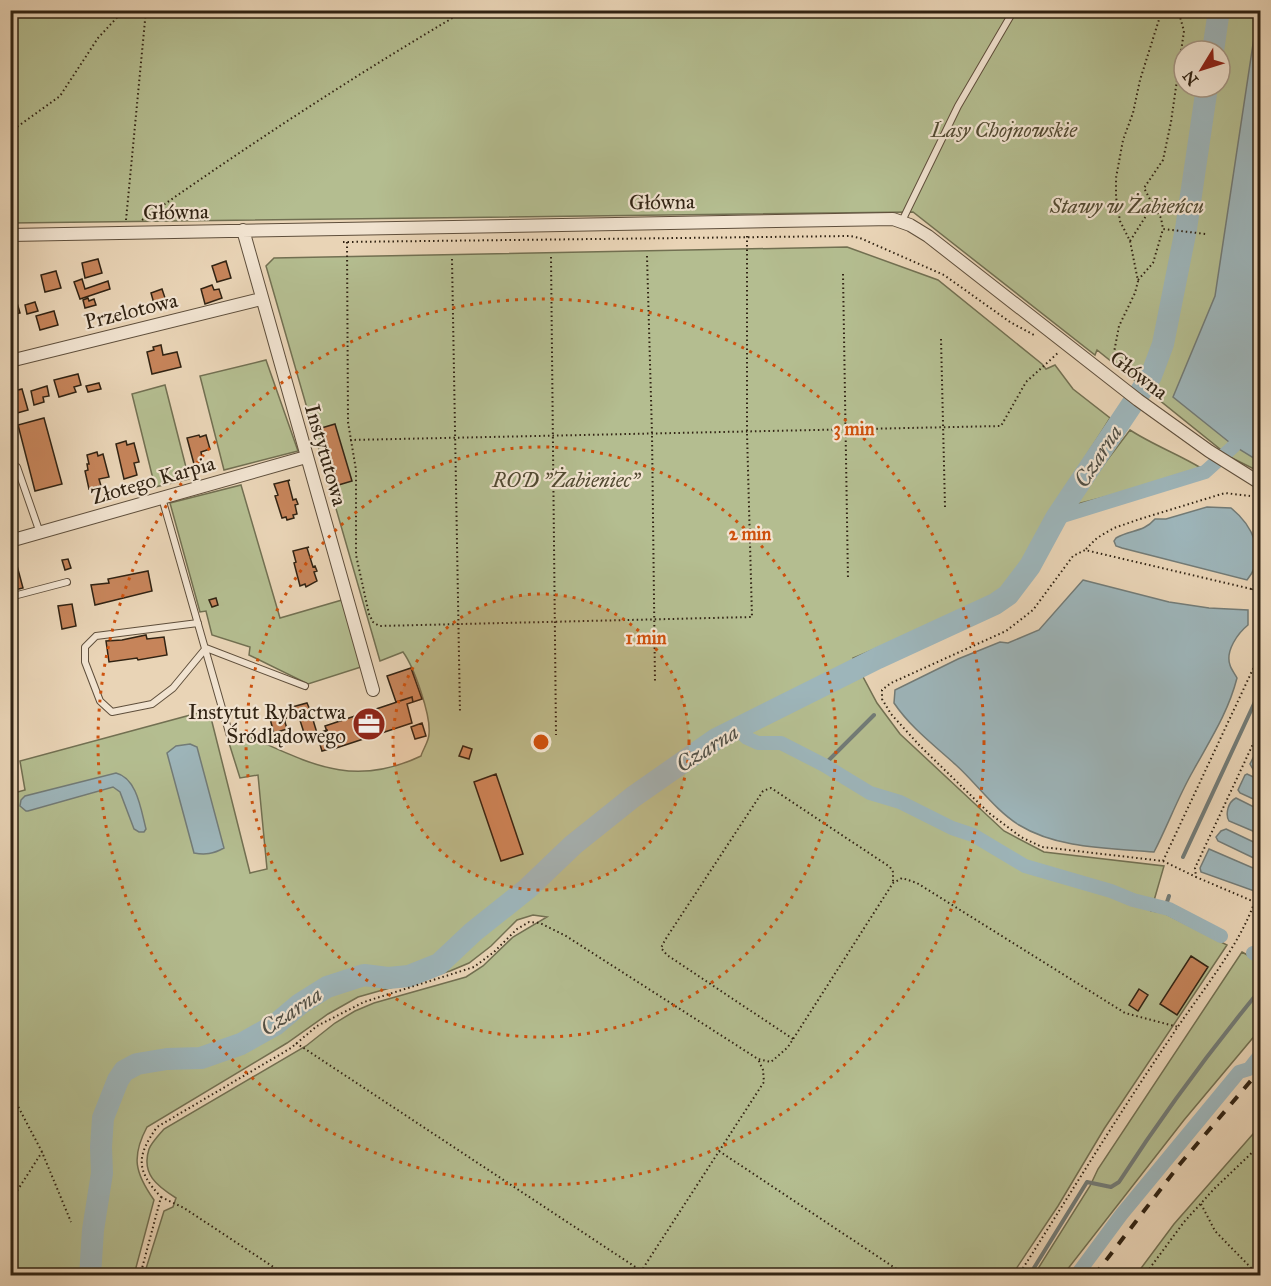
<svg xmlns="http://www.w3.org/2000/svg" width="1271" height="1286" font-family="'IM FELL Great Primer',serif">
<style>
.green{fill:#b4bd90;stroke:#727052;stroke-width:1.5;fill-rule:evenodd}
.water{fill:#9db5ba;stroke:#727b77;stroke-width:1.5}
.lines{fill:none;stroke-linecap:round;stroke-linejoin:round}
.stream{stroke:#727b77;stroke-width:4}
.canal{stroke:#9db5ba;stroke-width:14}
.river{stroke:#9db5ba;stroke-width:22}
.building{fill:#c6845a;stroke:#312313;stroke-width:1.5}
.lane-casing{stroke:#5f4f3c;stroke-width:8}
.street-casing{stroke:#5f4f3c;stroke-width:14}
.path{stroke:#312313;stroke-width:2;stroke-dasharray:1.5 3;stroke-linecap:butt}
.lane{stroke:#f1e3d0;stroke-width:6}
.street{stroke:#f1e3d0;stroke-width:12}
.rail{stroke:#312313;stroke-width:4;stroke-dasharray:10 10;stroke-linecap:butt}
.ring{fill:none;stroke:#cd510d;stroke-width:3;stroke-dasharray:3 6}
.labels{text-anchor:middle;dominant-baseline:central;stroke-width:4.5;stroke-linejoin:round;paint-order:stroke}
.park-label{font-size:21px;font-style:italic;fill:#524a32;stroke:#f1e3d0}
.street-label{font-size:21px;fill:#312313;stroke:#f1e3d0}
.poi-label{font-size:21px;fill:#312313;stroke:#f1e3d0;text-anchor:end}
.water-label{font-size:22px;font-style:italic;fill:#514f45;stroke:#f1e3d0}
.centre{fill:#cd510d;stroke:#f1e3d0;stroke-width:3}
.ring-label{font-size:18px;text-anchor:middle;font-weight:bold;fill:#cd510d;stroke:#f1e3d0;stroke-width:4.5;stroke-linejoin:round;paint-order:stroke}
</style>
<rect width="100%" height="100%" fill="#e9d4b6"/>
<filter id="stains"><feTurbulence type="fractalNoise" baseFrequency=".00333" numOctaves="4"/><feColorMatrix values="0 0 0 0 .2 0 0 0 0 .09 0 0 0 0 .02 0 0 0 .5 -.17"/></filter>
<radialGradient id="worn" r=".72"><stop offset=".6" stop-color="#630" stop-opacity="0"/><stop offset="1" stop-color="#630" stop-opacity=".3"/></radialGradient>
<path class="green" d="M10,11H1260V472L1230,457L1097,350L1095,355L913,212L11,223ZM1184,51H1220V87H1184Z
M847,247L938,280L1042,364L1046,369L1055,365L1073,389L1110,418C1092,448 1071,478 1052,508C1033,540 1022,577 991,600L853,658L877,703L900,734L1004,831L1044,852L1164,866L1151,911L1164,913L1227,945L1104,1129L1058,1206L1012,1275H144L164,1211L173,1207L176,1198C157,1186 141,1174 149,1149C152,1142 159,1135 164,1129L306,1046L335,1023L355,1011L374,1003L466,977L483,966L513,937L547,917L533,915L517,920L491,946L469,963L450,971L358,997L328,1014L287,1043L147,1127C131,1157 135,1173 154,1200L134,1275H11L10,794L25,790L20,761L209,710L250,873L267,869L258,775L240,778L229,743L238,741L241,733C306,761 350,790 421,756C423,749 429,741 429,734C431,715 414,667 403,652L380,661L266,266L274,258Z
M266,360L298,451L224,470L200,376Z
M165,385L189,479L155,487L132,394Z
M1130,430C1153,445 1178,454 1201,468L1192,473L1156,484L1073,505Z
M241,485L280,618L342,600L361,667L308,684L249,655L250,647L212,635L206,611L200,612L170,503Z
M1242,952L1260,962V1032L1257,1033L1184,1120L1063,1275H1034L1090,1186L1098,1169Z
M1260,1126V1275H1136L1174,1224Z"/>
<path class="water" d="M1258,11H1260V462L1234,446L1173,397L1215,296Z
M1207,507L1231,508C1252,525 1268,555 1247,580L1122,548L1116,546L1114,541L1116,538C1131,529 1143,533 1155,519H1166Z
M1083,580L1169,602L1209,608L1248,610V625C1238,633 1225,651 1230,665C1231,669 1235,674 1237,678C1228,713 1210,740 1193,771C1178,797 1168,825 1154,852C1110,848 1058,849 1019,825C995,810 977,784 956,765C934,745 911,728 894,703L895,690L958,659L1000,642L1008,643L1039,630Z
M190,744L197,747L224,848C213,854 205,855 194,853L167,753L176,746Z
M1260,750V774L1254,771L1250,764L1256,752Z
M116,773C137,778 141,810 146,829L144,832H139L134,829L120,792L113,787L28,811H26L20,806L21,800L25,796Z
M1247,774L1260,780V802L1240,793L1238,790L1245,775Z
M1236,798L1260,810V834L1229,821C1225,814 1228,802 1236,798Z
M1226,829L1260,845V861L1218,841L1216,837L1221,831Z
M1209,849L1260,871V891L1257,892L1201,872L1200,868Z"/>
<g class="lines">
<path class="stream" d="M824,765L874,715
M1183,857L1260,691
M1165,908L1169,896
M1029,1276L1087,1182L1111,1187L1119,1182C1163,1114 1209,1052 1260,990"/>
<path class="canal" d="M1056,518L1205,472L1234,446
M736,728L747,738L758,743H781L824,765L870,793L900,802L952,828L973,835L1025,866L1111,891L1133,900L1169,909L1221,936
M1253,953L1260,957
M1076,1276L1121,1215L1239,1072L1249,1069L1260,1055"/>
<path class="river" d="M1213,51L1219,10
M90,1276L93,1230L102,1173L101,1147L103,1118L118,1080L124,1071L137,1064L167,1059L201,1058L241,1044L275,1025L300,1004L327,987L364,975L388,978L409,976L439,964L473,932L527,889L573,845L633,797L716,739L878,658L995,604L1008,595L1030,566L1056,518L1151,376L1163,344L1186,229L1207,87"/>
</g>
<path class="building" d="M98,259L102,273L85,278L82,263Z
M226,261L231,278L217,282L212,266Z
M56,271L61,288L45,292L41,275Z
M82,279L85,289L108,281L110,289L80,299L74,282Z
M10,280L15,296L10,297Z
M212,285L214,290L219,289L222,298L205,304L201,289Z
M162,289L167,304L155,307L151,293Z
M15,296L20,313L10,315V297Z
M88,298L89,301L94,299L96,305L85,308L83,300Z
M35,302L38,311L27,314L25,305Z
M54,311L58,325L40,330L36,316Z
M161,345L163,355L177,352L181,367L152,374L147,352L154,350L153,347Z
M78,374L81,385L74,387L76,392L59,397L54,380Z
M99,383L101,389L88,392L86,386Z
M47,386L49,396L43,397L44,402L34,405L31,391Z
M22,389L28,410L10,415V392Z
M44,418L62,484L35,491L18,425Z
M335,424L352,481L335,486L318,429Z
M199,435L200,437L206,435L210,449L201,452L203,462L194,464L187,438Z
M126,441L127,445L134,443L139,462L134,463L137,475L124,479L116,444Z
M97,452L98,456L103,454L109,477L99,479L101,486L89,489L85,471L88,470L87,464H89L87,455Z
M290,480L288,481L293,500L296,499L298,504L295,505L297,514L293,515L294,518L287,520L286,517L282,518L275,496L278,495L274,484Z
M309,547L307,548L313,567L315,566L317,571L314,572L317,581L306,587L305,584L300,586L294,563L296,562L293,551Z
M68,559L71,568L65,570L62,560Z
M16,562L23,588L14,590L10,577V564Z
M148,571L152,591L95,605L91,585L109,583L108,579Z
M216,598L218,605L212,607L209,600Z
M72,604L76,626L62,629L58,606Z
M10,614L16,638L10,639Z
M146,635L147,639L164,637L167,655L138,660L137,658L109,662L106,641L122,640Z
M411,668L422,699L413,702L412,697L396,702L387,676Z
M412,697L413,702L407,704L412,723L333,749L325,726Z
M307,703L310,710L284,719L281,710Z
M310,710L317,733L305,736L298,714Z
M283,715L287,729L274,733L270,719Z
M422,723L426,736L415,739L411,727Z
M327,730L333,748L322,751L318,738L320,737L319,733Z
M463,746L472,749L469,759L459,756Z
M496,774L523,854L501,861L474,782Z
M1191,956L1208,967L1177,1015L1160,1004Z
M1139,989L1148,995L1138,1011L1129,1005Z"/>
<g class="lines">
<g class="lane-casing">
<path id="lane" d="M902,221L958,106L1014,10
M17,467L40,533
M162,498L230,736
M10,597L67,582
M198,623L96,636L85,647V662L100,701L112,712L152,704L173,688L206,648L305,686"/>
</g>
<g class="street-casing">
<path id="street" d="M243,230L373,690
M10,235L893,219L910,225L928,236L1138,400L1209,451L1260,483
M10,361L261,299
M10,541L306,457"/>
</g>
<path class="path" d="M10,132L60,96L98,38L124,10
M1153,205L1161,218L1163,229
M126,220L146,10
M142,220C247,146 355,75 466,10
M1130,241L1153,205L1144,188L1163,160L1171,122L1184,31L1178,10
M343,242L850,236L860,238L944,275L1010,322L1034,335
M347,242L348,422L356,470V555L369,614L373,622L379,626L752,617L747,433V235
M647,256L652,434L655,682
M551,257L556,735
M452,259L460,713
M843,274L848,580
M1138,280L1153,263L1163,229L1206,234
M941,339L945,507
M1112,363L1119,326L1135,293L1138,281L1130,241L1120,221L1116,197V178L1123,140L1133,113L1140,80L1162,10
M350,440L1001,426L1026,382L1059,352
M1258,512L1260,524
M1086,549L1097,538L1114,528L1140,519L1225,493L1250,496
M1252,590L1260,568
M1260,591L1085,550L1073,556L1033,610L1006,631L891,683L882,690V699L891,714L920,746L989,813L1021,837L1042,847L1163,861L1260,654
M1260,729L1195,868L1196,877L1250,900L1255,901L1260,899
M1163,861L1196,877
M793,1039L667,955L661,948L665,940L763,791L771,788L890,867L893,872V882
M296,1043L649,1276
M10,1091L42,1152L71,1222
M719,1151L907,1276
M161,1197L184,1208L287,1276
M10,1202L42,1152
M1201,1204L1215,1231L1259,1276
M140,1276L161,1197C136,1170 136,1157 157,1127L291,1048L317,1026L364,1002L474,967L494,952L517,929L529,922L540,923L566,936L758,1059L771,1062L788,1047L893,883L902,878L917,883L1125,1013L1178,1027
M638,1276L764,1082L763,1070L758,1059
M1018,1276C1069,1196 1118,1115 1171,1037C1199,994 1238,949 1255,901
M1144,1276L1184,1222L1214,1189L1260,1145"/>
<use href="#lane" class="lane"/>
<use href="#street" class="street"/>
<path class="rail" d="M1094,1276L1180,1164L1260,1070"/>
</g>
<circle cx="541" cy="742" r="148" fill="#cd510d" fill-opacity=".12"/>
<g class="ring">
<circle cx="541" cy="742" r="148"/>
<circle cx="541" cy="742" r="295"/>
<circle cx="541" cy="742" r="443"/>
</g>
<defs>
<g id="office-disc" transform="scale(1.725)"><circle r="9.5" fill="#8f2418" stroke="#f1e3d0"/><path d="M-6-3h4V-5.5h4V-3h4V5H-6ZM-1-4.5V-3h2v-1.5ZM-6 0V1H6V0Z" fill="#fff"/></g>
</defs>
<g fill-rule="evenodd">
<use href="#office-disc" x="369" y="724"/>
</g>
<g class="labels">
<g class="park-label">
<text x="1004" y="130">Lasy Chojnowskie</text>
<text x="1127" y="206">Stawy w Żabieńcu</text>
<text x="566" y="480">ROD "Żabieniec"</text>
</g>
<g class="street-label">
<text transform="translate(662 202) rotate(-1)">Główna</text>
<text transform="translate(176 212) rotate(-1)">Główna</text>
<text transform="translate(131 311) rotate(-14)">Przelotowa</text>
<text transform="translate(1139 375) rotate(37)">Główna</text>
<text transform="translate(326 455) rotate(74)">Instytutowa</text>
<text transform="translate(153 480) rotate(-16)">Złotego Karpia</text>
</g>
<g class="poi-label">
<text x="346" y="712">Instytut Rybactwa<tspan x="346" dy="24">Śródlądowego</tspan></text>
</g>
<g class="water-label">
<text transform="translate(1098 456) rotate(-57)">Czarna</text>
<text transform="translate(707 748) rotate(-32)">Czarna</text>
<text transform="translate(291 1011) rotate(-34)">Czarna</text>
</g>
</g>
<circle cx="541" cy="742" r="9" class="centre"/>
<g class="ring-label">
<text x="854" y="435">3 min</text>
<text x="750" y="540">2 min</text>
<text x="646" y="644">1 min</text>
</g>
<rect width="1271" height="1286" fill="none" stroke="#e9d4b6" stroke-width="36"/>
<rect x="12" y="12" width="1247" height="1262" fill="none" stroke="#312313" stroke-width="3"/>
<rect x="18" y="18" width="1235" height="1250" fill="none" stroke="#312313" stroke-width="1.5"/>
<g transform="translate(1202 69) rotate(232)"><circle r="28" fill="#f1e3d0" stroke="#a49684" stroke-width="1.5"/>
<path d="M0-4.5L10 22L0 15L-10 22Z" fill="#8f2418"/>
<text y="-9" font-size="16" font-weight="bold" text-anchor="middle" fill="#312313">N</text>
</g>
<rect width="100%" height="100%" filter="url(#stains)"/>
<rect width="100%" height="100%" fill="url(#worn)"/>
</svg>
